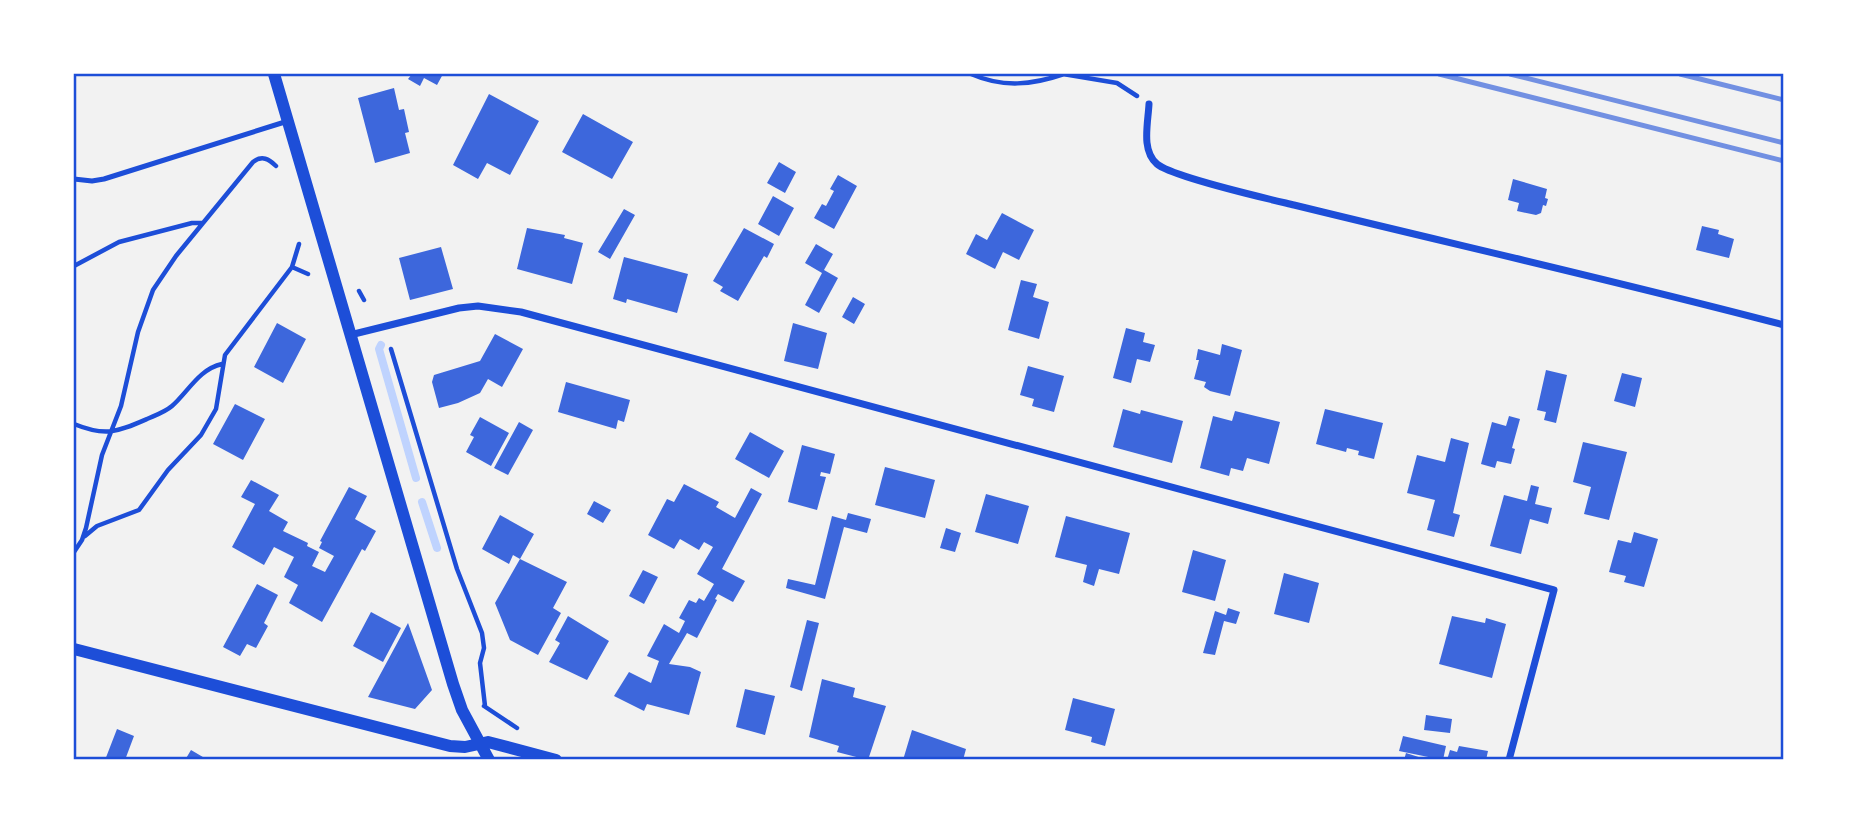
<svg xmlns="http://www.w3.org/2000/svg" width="1857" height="833" font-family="'Asap Condensed',sans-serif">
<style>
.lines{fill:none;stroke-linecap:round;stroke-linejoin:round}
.stream{stroke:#bfd3fe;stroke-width:8}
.building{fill:#3d67dc}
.path{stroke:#1d4ed8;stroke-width:4.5}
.service{stroke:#1d4ed8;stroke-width:5}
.minor{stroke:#1d4ed8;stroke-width:7}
.tertiary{stroke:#1d4ed8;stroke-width:12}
.rail{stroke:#7290e2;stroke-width:5}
.neatline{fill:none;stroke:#1d4ed8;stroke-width:2.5}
</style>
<rect width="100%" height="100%" fill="#f2f2f2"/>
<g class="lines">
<path class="stream" d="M381,345L379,349L416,478
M422,502L437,548"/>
</g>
<path class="building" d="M412,74H443L437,85L424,78L420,86L408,79Z
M394,88L399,110L404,109L409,132L405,133L410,153L375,163L358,98Z
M489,94L539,121L510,175L487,163L478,179L453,165Z
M583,114L633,142L612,179L562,152Z
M779,162L796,172L785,193L767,183Z
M838,175L857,186L834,229L814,218L822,204L826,206L834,191L830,189Z
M1513,179L1547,189L1545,198L1548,199L1546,206L1543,205L1541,213L1536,215L1517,211L1519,203L1508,200Z
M773,196L794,208L779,236L758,224Z
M624,209L635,215L610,259L598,252Z
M1002,213L1034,230L1019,260L1003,252L995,269L966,254L976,234L987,240Z
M1702,226L1719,230L1718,234L1734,239L1729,258L1696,250Z
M527,228L565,235L564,238L583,243L572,284L517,269Z
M744,228L774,244L767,258L764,256L738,301L720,291L723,287L713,281Z
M816,244L833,254L824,270L838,278L819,313L805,305L822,273L805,263Z
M441,247L453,289L410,300L399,258Z
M624,257L688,274L677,313L627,299L626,303L613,299Z
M1021,280L1037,284L1033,297L1049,302L1039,339L1008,330Z
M853,297L865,304L854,324L842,317Z
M277,323L306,339L283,383L254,367Z
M793,323L827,333L818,369L784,361Z
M1126,328L1145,333L1143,342L1155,345L1150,362L1137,359L1131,383L1113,378Z
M495,334L523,349L502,387L488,379L480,393L458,403L439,408L432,382L434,375L480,361Z
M1222,344L1242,350L1230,396L1210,391L1204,387L1206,382L1194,379L1199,360H1196L1198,349L1220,355Z
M1028,366L1064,376L1054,412L1032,406L1034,399L1020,395Z
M1546,370L1567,375L1556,423L1544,420L1546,412L1537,410Z
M1622,373L1642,378L1635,407L1614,401Z
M566,382L630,400L624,422L618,420L616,429L558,412Z
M235,404L265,419L243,460L213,444Z
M1123,409L1140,414L1141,410L1183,421L1172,463L1113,447Z
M1325,409L1383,423L1374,459L1358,455L1359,451L1347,448L1346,452L1316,444Z
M1235,411L1280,422L1269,464L1247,458L1243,471L1231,468L1229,476L1200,468L1213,416L1232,421Z
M1509,416L1520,419L1512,448L1515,449L1511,464L1497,461L1495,468L1481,464L1492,422L1506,426Z
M480,417L509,433L491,466L466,452L474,437L470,435Z
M519,422L533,430L508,475L494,468Z
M750,432L784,451L769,478L735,459Z
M1451,438L1469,443L1453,513L1460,515L1454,537L1427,530L1435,500L1407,493L1417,455L1445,462Z
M1583,442L1627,452L1609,520L1584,514L1591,487L1573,482Z
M802,445L835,454L830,474L821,472L820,476L826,477L817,510L788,502Z
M885,467L935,480L925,518L875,505Z
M251,480L279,495L269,511L288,522L283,531L308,543L307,546L319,552L312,566L325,572L334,556L319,548L322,542L320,541L349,487L367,496L355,519L376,531L365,551L362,549L322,622L289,603L298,585L284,577L294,557L274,547L264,565L232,547L255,504L241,497Z
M684,484L719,502L716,507L735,518L751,488L762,494L722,569L745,581L733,602L718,594L715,599L717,600L697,638L687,633L669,664L690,667L701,672L689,715L647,704L644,711L614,696L629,672L651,683L659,661L647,656L664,624L679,633L685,621L679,618L689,600L696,603L699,598L704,601L714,584L697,574L713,547L704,542L699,550L680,539L674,549L648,535L667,499L674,502Z
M1531,485L1539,487L1535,504L1552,508L1548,524L1530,519L1521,554L1490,546L1504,495L1527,501Z
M986,494L1029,506L1018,544L975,532Z
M594,501L611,510L603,523L587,514Z
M848,513L871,519L867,533L844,527L825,599L786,588L788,579L815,585L832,516L846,520Z
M500,515L534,534L520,559L567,582L553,608L561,613L538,655L510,640L495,603L520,559L513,555L509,564L482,549Z
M1066,516L1130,533L1119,574L1099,569L1094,586L1083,582L1087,565L1055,557Z
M946,528L961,533L955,552L940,548Z
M1634,532L1658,539L1644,587L1624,582L1626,576L1609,572L1618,540L1631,543Z
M1193,550L1226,560L1215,601L1182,592Z
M643,570L658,577L644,604L629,596Z
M1284,573L1319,583L1309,623L1274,614Z
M257,584L278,595L264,623L268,626L256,648L247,644L240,656L223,647Z
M1228,608L1240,612L1236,624L1224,621L1215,655L1203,653L1215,611L1226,615Z
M371,612L401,628L383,662L353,646Z
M568,616L609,641L587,680L549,662L560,643L555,640Z
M1452,616L1485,623L1486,618L1506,624L1492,678L1439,664Z
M807,620L819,623L802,691L790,687Z
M408,623L432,690L415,709L368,697Z
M822,679L855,688L853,697L886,706L868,760L837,752L839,746L809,737Z
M745,689L775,696L765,735L736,727Z
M1073,698L1115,709L1105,746L1091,742L1092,737L1065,730Z
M1426,715L1452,719L1450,733L1424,730Z
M117,729L134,736L125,760H105Z
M912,730L966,749L963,760H903Z
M1403,736L1446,746L1443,760L1399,751Z
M1459,746L1488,751L1486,760H1447L1450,750L1457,752Z
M191,750L208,760H185Z
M1406,753L1425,759V760H1404Z"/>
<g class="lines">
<path class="path" d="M971,74C1003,88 1032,85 1064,74
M1063,74L1117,83L1137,96
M74,266L119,242L192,223H203
M292,267L308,274
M359,291L364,300
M391,349L457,569L482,633L484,648L480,663L485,706
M74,424C106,437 117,432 147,419C156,415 165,412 172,406C188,392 199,369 222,364
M85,536L97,526L139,510L168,470L201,435L216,409L225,355L292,267L299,244
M74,552L82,540L86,528L102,455L121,406L138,332L153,290L176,256L253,162C262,155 269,159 276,166
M484,706L517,728"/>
<path class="service" d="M74,179L92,181L104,179L288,121"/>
<path class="minor" d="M1149,104C1148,124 1141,150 1157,164C1172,177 1269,199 1294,205C1457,245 1621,282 1784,325
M350,335L459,308L478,306L521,312L1554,590L1509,760"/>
<path class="tertiary" d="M274,74L453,684L462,710L489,760
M74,649L450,746L465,747L488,742L556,760"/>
<path class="rail" d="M1439,74L1784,161
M1510,74L1784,143
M1680,74L1784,100"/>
</g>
<rect width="1857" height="833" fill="none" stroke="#ffffff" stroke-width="150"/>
<rect x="75" y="75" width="1707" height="683" class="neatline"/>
</svg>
